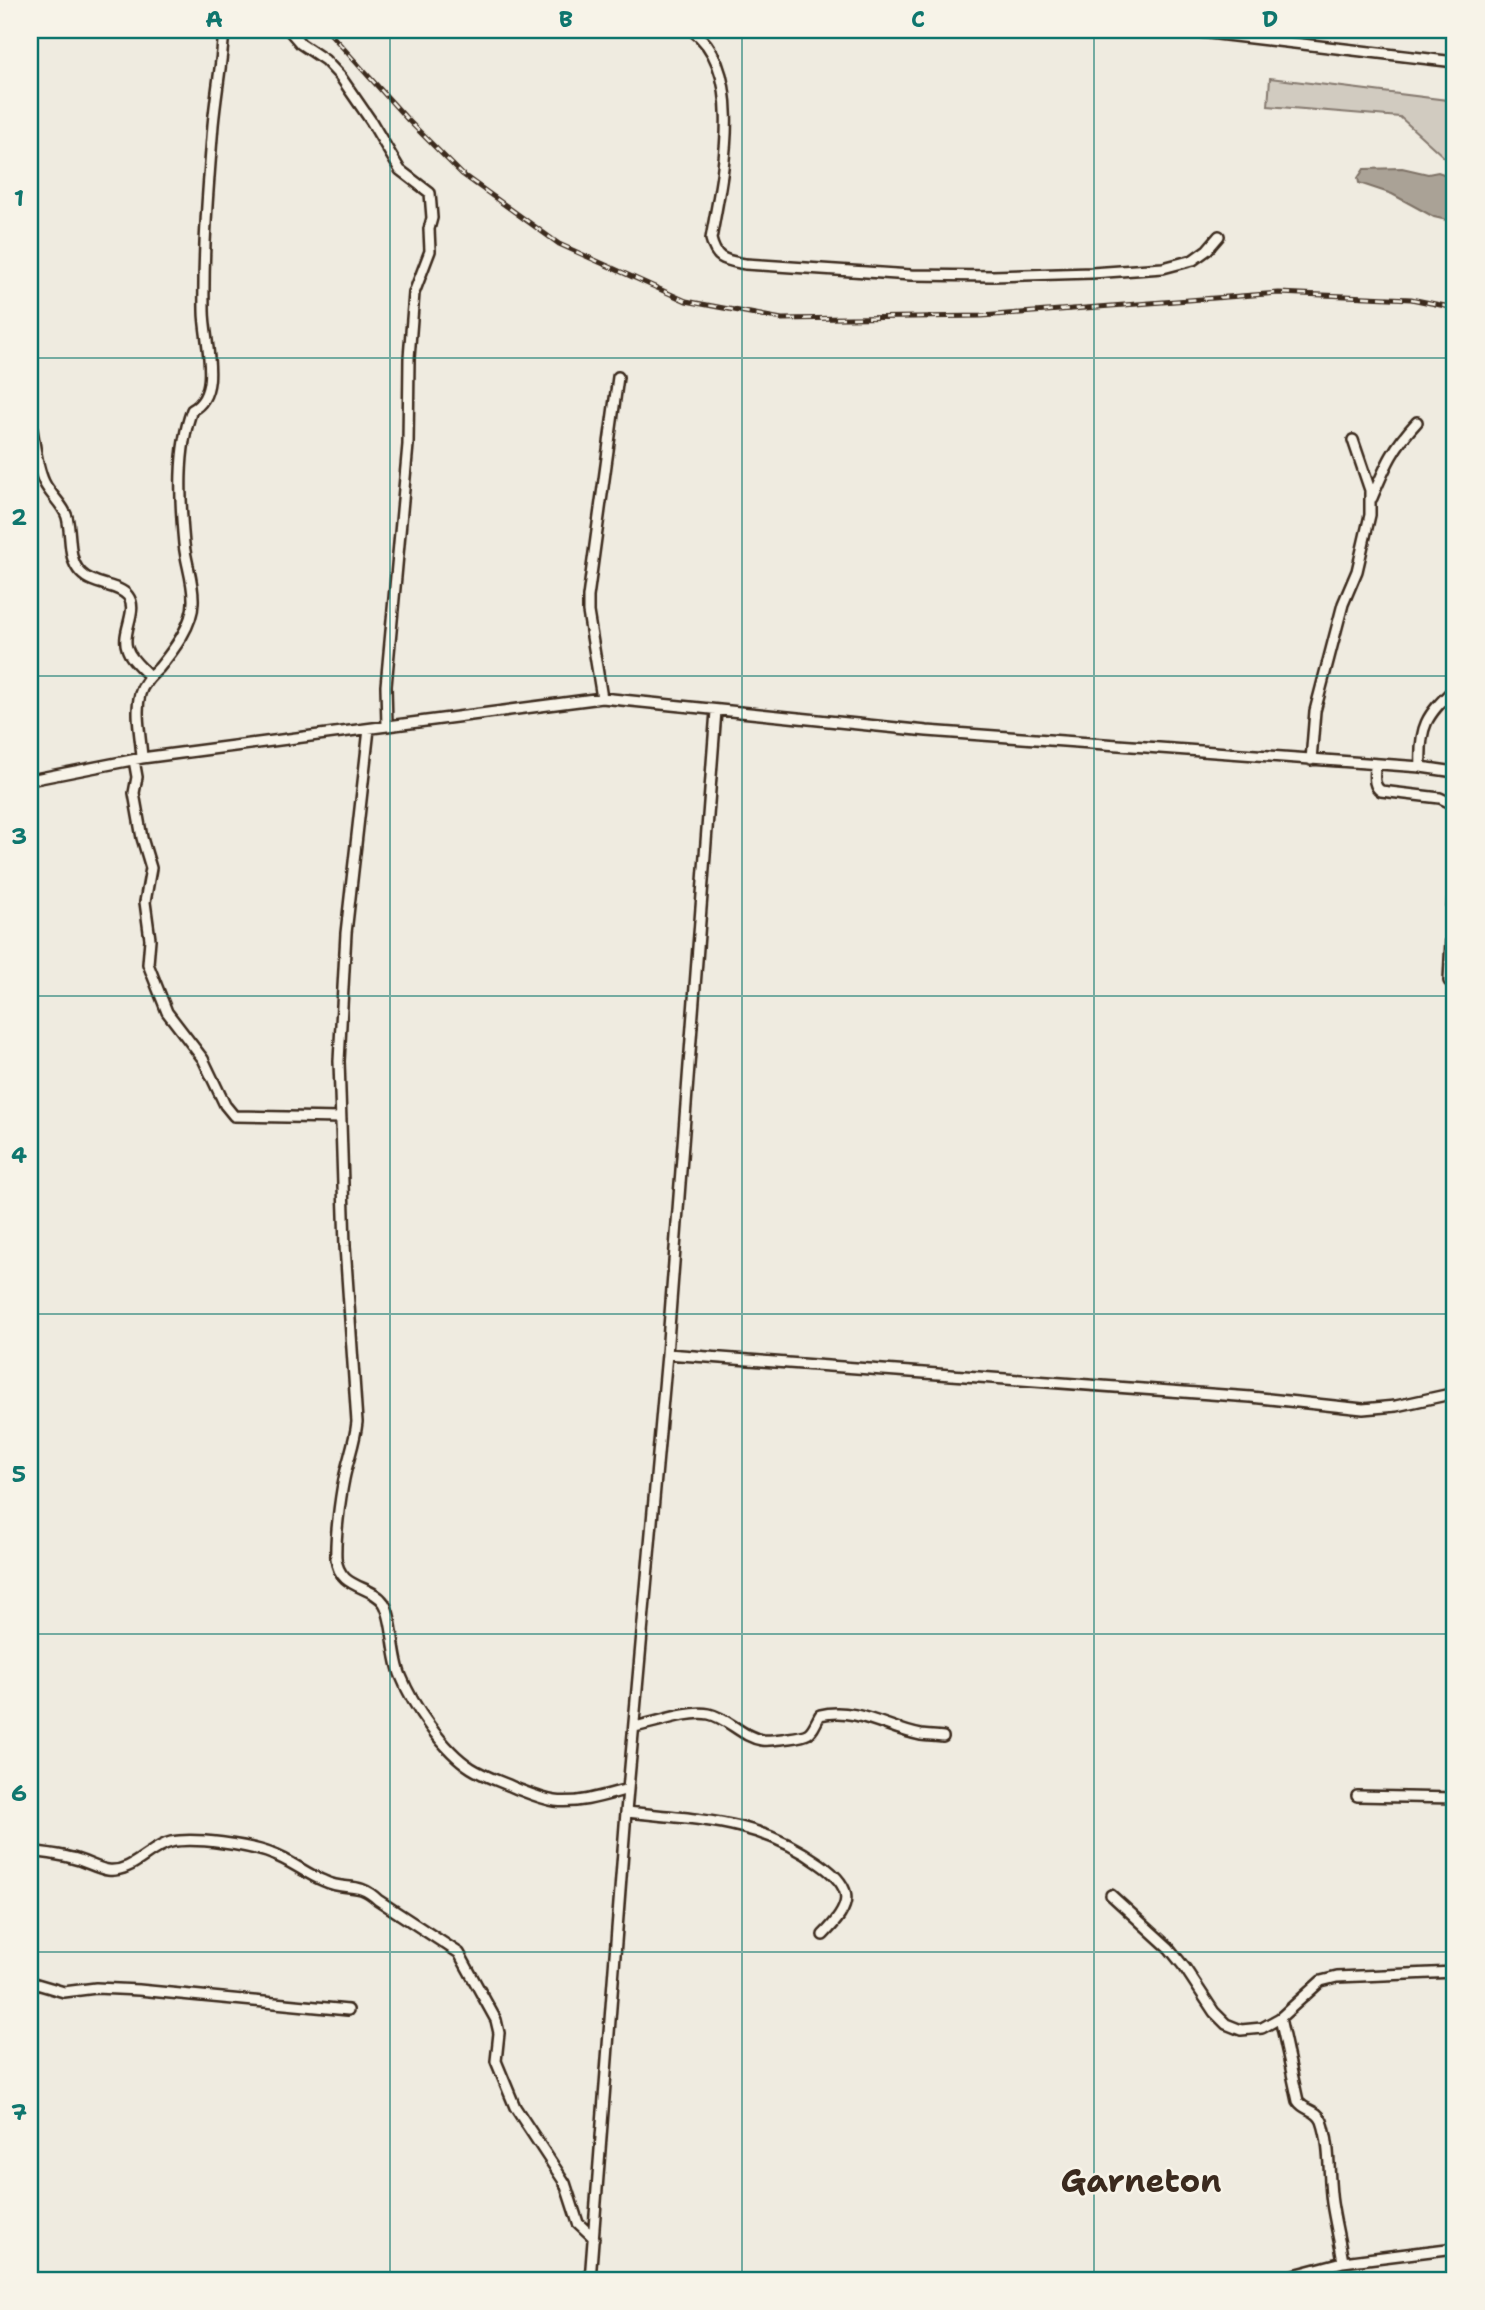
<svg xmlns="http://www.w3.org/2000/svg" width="1485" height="2310" font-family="'Shantell Sans',sans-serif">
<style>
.green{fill:#d1cbc0;stroke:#867a6f;stroke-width:2}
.water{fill:#aaa296;stroke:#7e7266;stroke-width:2}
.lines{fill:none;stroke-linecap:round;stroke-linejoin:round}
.street-casing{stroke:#3b2a1e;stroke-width:14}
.street{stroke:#f7f3e8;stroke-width:9}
.rail-casing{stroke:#3b2a1e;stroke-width:5}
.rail{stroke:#f7f3e8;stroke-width:2.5;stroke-dasharray:8;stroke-linecap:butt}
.grid{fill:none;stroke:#0f766e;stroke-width:2;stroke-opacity:0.55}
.labels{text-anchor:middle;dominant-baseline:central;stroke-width:5;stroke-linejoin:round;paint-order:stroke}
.district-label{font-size:32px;font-weight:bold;fill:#3b2a1e;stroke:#f7f3e8}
.neatline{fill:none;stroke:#0f766e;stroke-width:2.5}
.grid-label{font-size:23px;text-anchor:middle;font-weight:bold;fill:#0f766e}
</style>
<rect width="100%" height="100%" fill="#efebe0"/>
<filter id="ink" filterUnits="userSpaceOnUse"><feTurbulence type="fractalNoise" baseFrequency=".0143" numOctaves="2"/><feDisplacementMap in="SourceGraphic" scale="14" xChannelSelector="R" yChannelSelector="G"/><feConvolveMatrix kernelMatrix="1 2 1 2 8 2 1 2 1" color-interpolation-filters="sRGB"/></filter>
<g filter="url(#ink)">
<path class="green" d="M1270,78L1455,101V167L1400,117L1268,106Z"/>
<path class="water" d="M1402,168L1428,174L1438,172L1455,178V222L1434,217L1392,194L1359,183L1358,178L1364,169Z"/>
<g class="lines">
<g class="street-casing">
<path id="street" d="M289,30L301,44L325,60L340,76L371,121L400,170L430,193L432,218L429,229L430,251L414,293L409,358L408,445L386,686L387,726
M692,30C748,71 721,181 711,239C716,260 725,260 745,264L911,275L993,276L1092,273L1163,268L1193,260L1207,250L1219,236
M1183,30L1455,62
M30,419C35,440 35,463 44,482C50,495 63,504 67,517C72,536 67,559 81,573C93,586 119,584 128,596C139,610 121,632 127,648C130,659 142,668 150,677
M1372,498C1386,465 1392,449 1417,422
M602,698L588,612V597L618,377
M369,729L346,933L339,1061L345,1246L357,1422C355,1442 348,1459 344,1479C340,1499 335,1538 336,1558C339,1590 371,1584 384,1603C394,1619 392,1655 401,1676C413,1706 443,1750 471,1768C485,1777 500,1781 515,1788C528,1793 541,1799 555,1801C579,1804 606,1795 628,1789
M142,758C141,738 135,713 140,694C143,683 151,676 159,668C173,651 193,625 193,602C194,583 186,563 184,544C180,501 177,450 192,410C223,394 204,340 204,311C203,249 208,187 213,125C216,93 222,62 224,30
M134,760L137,777L134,793L142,838L151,868L145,902L150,939L148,964L167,1012L203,1059L225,1105L234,1116L341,1118
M1311,760L1315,711L1343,604L1357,571L1370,515V490L1353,440
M1375,766C1375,775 1372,785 1381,791L1440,798L1455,805
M1421,767C1419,726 1426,716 1455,688
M30,780L142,758L602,698L927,731L1421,767L1455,772
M1449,981L1455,855
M667,1354L1251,1397L1363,1409L1396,1406L1455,1393
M634,1727C655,1723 689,1710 709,1714C728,1718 742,1737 762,1740C770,1741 780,1739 789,1738C812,1735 810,1734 820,1715C856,1706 888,1729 921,1735C928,1736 936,1736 943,1737
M1357,1796L1455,1798
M626,1812C700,1820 758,1819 820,1864C856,1889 852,1906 823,1935
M30,1851C44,1853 58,1854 72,1858C83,1860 98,1869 108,1870C132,1873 149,1847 171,1842C195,1837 249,1845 272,1854C290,1860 306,1874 324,1881C347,1892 357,1880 378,1900L459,1953L496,2020L499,2033L496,2061L515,2107L565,2183L578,2223L594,2238
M1111,1895L1169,1948L1185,1968L1214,2012L1226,2024L1241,2030L1262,2028L1280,2018L1321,1981L1337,1977L1455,1972
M30,1982L64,1992L96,1988L139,1990L348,2010
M1280,2018L1298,2101C1304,2111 1317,2109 1322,2121C1331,2147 1328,2176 1332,2203C1335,2223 1340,2242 1343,2262
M590,2280L626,1812L667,1354L716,711
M1275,2280L1343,2262L1455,2248"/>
</g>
<use href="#street" class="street"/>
<g class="rail-casing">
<path id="rail" d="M327,30L408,120L462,174L559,244L686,301L782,319L982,316L1279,293L1411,299L1455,308"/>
</g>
<use href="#rail" class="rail"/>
</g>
</g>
<path class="grid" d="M390,30V2280M742,30V2280M1094,30V2280M30,358H1455M30,676H1455M30,996H1455M30,1314H1455M30,1634H1455M30,1952H1455"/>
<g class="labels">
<g class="district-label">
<text x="1141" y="2180">Garneton</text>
</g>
</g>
<rect width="1485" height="2310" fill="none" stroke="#f7f3e8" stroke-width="77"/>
<rect x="38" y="38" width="1408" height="2234" class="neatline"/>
<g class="grid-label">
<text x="214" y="27">A</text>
<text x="566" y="27">B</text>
<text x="918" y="27">C</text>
<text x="1270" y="27">D</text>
<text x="19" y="206">1</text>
<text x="19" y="525">2</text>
<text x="19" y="844">3</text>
<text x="19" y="1163">4</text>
<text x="19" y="1482">5</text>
<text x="19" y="1801">6</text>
<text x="19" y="2120">7</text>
</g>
</svg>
